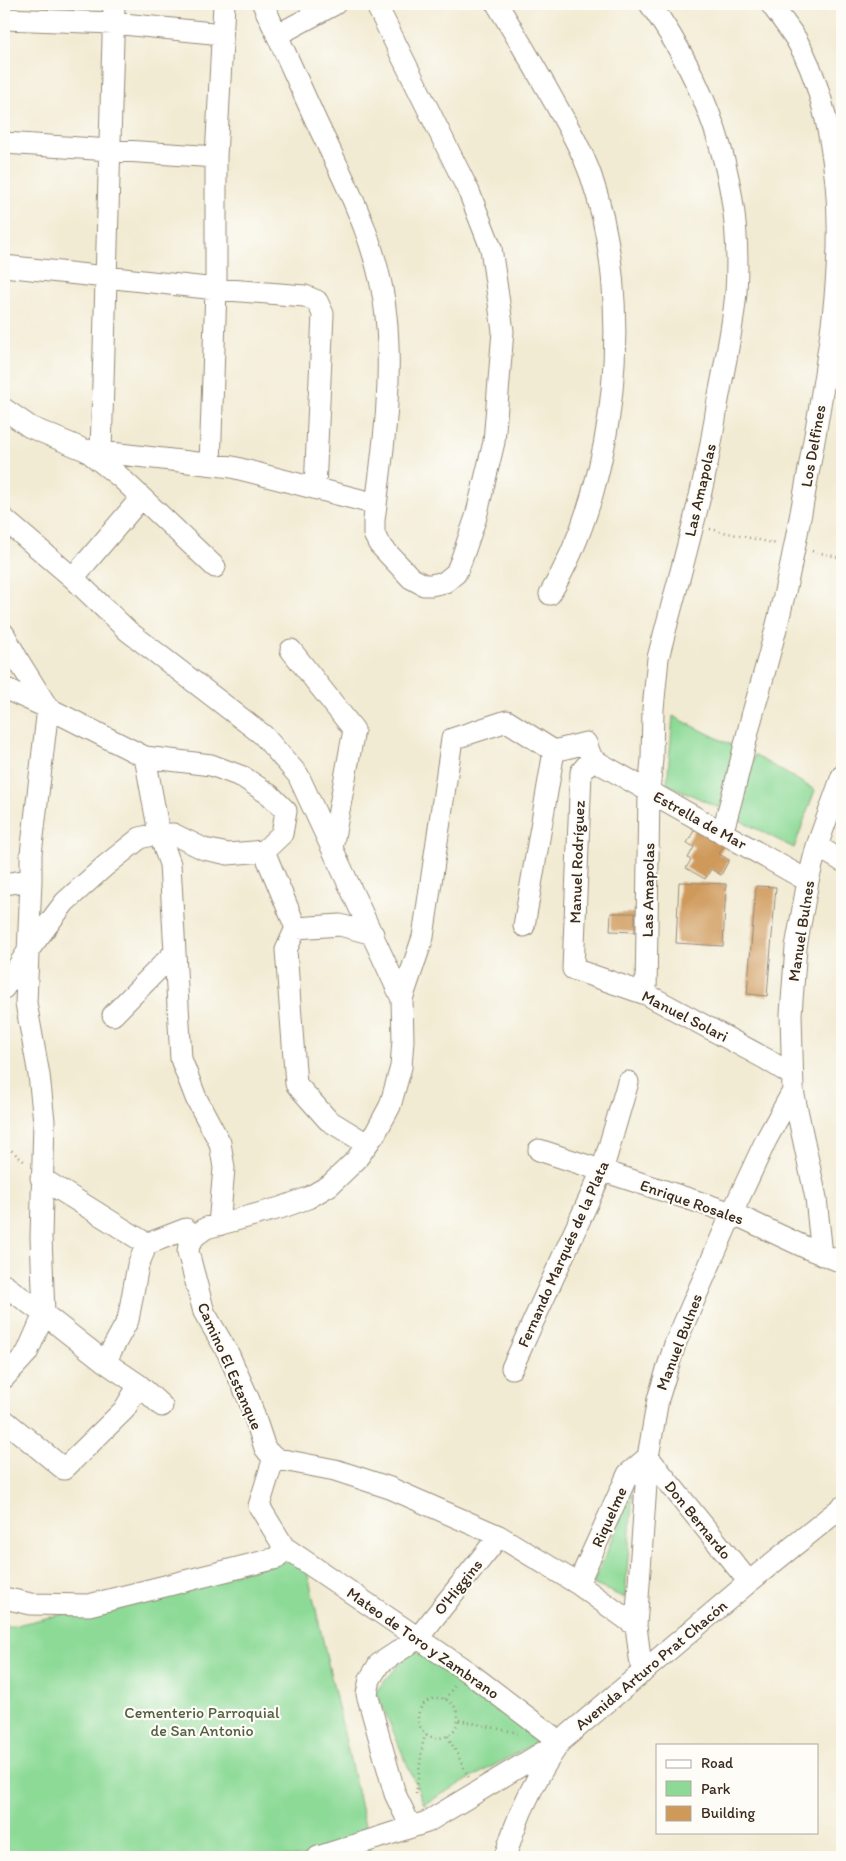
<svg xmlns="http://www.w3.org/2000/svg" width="846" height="1861" font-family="Itim,sans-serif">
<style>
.green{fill:#8dda97;stroke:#64825a}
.building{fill:#cf995a}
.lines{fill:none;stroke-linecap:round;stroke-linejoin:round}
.minor-casing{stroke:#968a78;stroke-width:23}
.path{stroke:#968a78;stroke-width:2.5;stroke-dasharray:1 4;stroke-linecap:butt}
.minor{stroke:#fff;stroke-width:21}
.labels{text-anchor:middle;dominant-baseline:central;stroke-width:4.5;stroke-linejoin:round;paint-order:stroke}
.street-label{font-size:16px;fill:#3b2a1e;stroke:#fdfcf7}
.park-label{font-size:16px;fill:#545f42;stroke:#fdfcf7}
</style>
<rect width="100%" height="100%" fill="#fdfcf7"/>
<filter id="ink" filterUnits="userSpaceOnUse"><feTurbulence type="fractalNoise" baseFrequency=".02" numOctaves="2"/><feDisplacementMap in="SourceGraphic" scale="10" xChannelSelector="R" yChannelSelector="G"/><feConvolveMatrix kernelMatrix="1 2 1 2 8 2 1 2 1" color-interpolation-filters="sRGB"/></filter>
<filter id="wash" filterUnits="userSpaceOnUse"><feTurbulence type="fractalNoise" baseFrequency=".0096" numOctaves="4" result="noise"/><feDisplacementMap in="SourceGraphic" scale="20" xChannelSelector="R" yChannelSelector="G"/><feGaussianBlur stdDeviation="1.12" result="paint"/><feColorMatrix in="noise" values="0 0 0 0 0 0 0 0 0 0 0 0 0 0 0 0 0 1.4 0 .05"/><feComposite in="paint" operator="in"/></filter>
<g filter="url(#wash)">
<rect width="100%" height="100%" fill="#f2ebd3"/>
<path class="green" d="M673,716L735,747L720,808L667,784Z
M754,755L815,790L794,848L739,820Z
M633,1491L625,1598L593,1584Z
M304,1557L372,1857H4V1628Z
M413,1649L544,1738L424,1804L376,1691Z"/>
<g id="blocks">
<path class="building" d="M695,829L724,846L719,854L729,860L721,875L711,869L705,879L686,868L691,860L688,858L694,847L687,843Z
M679,882L726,884L723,946L676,943Z
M756,886L776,887L767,996L747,994Z
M611,913H635V932L610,931Z"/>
</g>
</g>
<g filter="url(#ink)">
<use href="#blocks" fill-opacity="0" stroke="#968a78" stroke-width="1"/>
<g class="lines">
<g class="minor-casing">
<path id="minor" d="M263,4C281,43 298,82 316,121C346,184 379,245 386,316C393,384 383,452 374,520V534L379,544L411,578L424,585H431L445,582L456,573L461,561L476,517L494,442L503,331L491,248L469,192L376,4
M497,4C517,37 537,71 556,105C569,128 582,151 591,176C634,301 618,480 550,594
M4,19L113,23L222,34
M277,35L335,4
M4,143L216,157
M4,266L216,289L305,296L317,301L323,314L315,488
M4,409L30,427L85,450L232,467L376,504
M86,450L120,477L215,567
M101,452L114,4
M210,464L216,289V157L224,4
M4,519L73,578L128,631L263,735L298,775L402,999L403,1040L401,1067L390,1106L376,1132L356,1160L330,1185L308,1198L280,1208L206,1228L195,1236L189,1245L188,1252L204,1312L228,1353L249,1400L265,1448L269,1453L278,1459L335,1470L390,1488L499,1536L578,1584L636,1626
M73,578L141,498
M4,634L18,660L48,708L145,757L211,765L243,777L270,795L286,811L282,834L264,851L228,854L204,849L173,834L159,833L140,838L105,866L65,902L30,948L4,988
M291,650L354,730L332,848
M4,688L48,708L31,854V880L26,1003L39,1075L44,1121L41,1237L44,1314L27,1353L4,1378
M145,757L159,833L170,864L181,1059L196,1098L220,1143L224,1168L219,1225
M592,759L581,772L573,969L646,994L766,1059L792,1075
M592,759L808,881
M722,833C734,794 742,755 752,716C763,678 774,639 783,600C796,546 805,490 815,435C829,352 844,267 836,183C831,135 821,81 796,39C788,27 779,15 771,4
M817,846L842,861
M264,851L296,928L286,950L296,1084L328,1120L367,1144
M4,884L31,880
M524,926L554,751
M296,928L340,925L373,934
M646,994L649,792L652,759L653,709L658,658C673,599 691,539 704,478C710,453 714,426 718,400C725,364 733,328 736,292C743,186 710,89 650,4
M402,999L423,937L452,739L507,721L554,751L586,743L592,759
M113,1015L175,952
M539,1150L732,1213L809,1249L842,1262
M41,1178L147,1244
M822,1255L816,1198L793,1091L791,1014L796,947L808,881L817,846L842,776
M4,1285L44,1314L105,1362L139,1385L162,1406
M105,1362L128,1320L138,1265L147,1244L186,1229L195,1236
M512,1368L602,1171L628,1082
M4,1420L64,1469L124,1410L139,1385
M274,1457L259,1506L284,1547L468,1672L560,1742L427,1822L318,1857
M578,1584L628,1474L648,1457L749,1582
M4,1598L31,1604L89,1605L277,1558L284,1547
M642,1673L636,1626L648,1457L658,1399L675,1344L732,1213L766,1140L793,1091
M411,1827L395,1794L367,1694L370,1679L379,1664L417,1639L499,1536
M505,1857C517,1815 535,1778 560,1742L749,1582L842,1507"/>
</g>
<path class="path" d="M710,529L777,544
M812,551L842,558
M4,1144L26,1163
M418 1718a20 20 0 1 1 40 0a20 20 0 1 1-40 0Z
M445,1699L456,1684
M459,1720L518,1733
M448,1736L469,1778
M416,1794L423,1742L426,1734"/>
<use href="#minor" class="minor"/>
</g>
</g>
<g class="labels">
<g class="street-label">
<text transform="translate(813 446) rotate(-80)">Los Delfines</text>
<text transform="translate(700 490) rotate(-77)">Las Amapolas</text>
<text transform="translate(700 820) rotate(29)">Estrella de Mar</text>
<text transform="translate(577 862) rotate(-88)">Manuel Rodríguez</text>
<text transform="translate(648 890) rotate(-89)">Las Amapolas</text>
<text transform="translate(801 931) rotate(-81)">Manuel Bulnes</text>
<text transform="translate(685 1016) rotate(27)">Manuel Solari</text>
<text transform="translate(692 1202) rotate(19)">Enrique Rosales</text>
<text transform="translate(563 1254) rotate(-66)">Fernando Marqués de la Plata</text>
<text transform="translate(679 1342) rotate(-69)">Manuel Bulnes</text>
<text transform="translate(230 1366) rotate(66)">Camino El Estanque</text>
<text transform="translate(609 1517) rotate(-66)">Riquelme</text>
<text transform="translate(698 1520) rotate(51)">Don Bernardo</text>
<text transform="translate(458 1587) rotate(-51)">O'Higgins</text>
<text transform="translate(423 1643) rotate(35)">Mateo de Toro y Zambrano</text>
<text transform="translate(651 1665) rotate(-40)">Avenida Arturo Prat Chacón</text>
</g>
<g class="park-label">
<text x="202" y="1712">Cementerio Parroquial<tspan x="202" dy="18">de San Antonio</tspan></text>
</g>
</g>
<rect width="846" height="1861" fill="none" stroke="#fdfcf7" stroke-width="20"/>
<rect x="656" y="1744" width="162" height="90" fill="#fdfcf7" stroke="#afa8a0"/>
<rect x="666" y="1760" width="25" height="8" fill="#ffffff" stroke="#afa8a0"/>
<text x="701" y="1768" font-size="15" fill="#3b2a1e">Road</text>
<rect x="666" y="1781" width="25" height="15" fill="#8dda97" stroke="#afa8a0"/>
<text x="701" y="1794" font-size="15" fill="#3b2a1e">Park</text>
<rect x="666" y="1806" width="25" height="15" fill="#cf995a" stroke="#afa8a0"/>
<text x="701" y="1818" font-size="15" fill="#3b2a1e">Building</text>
</svg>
